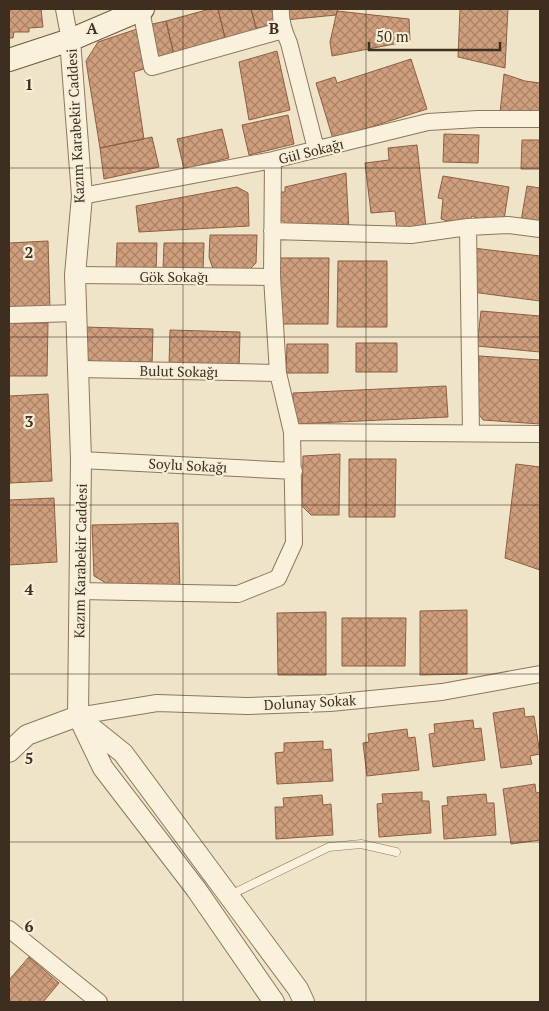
<svg xmlns="http://www.w3.org/2000/svg" width="549" height="1011" font-family="'PT Serif',serif">
<style>
.building{fill:url(#building-cross-hatch);stroke:#8d5f41}
.lines{fill:none;stroke-linecap:round;stroke-linejoin:round}
.service-casing{stroke:#8d765c;stroke-width:9}
.minor-casing{stroke:#8d765c;stroke-width:18}
.tertiary-casing{stroke:#8d765c;stroke-width:22}
.secondary-casing{stroke:#6f573f;stroke-width:24}
.service{stroke:#faf1dc;stroke-width:8}
.minor{stroke:#faf1dc;stroke-width:16}
.tertiary{stroke:#faf1dc;stroke-width:20}
.secondary{stroke:#faf1dc;stroke-width:22}
.grid{fill:none;stroke:#3d2e20;stroke-width:1;stroke-opacity:0.55}
.labels{text-anchor:middle;dominant-baseline:central;stroke-width:4.5;stroke-linejoin:round;paint-order:stroke}
.street-label{font-size:14px;fill:#3d2e20;stroke:#f7eed8}
.grid-label{font-size:16px;text-anchor:middle;font-weight:bold;fill:#3d2e20;stroke:#f7eed8;stroke-width:4.5;stroke-linejoin:round;paint-order:stroke}
</style>
<defs>
<pattern id="building-cross-hatch" width="8" height="8" patternUnits="userSpaceOnUse" patternTransform="scale(1.25)"><rect width="8" height="8" fill="#cf9f7d"/><path d="M0 0l8 8M0 8l8-8" fill="none" stroke="#a98266"/></pattern>
</defs>
<rect width="100%" height="100%" fill="#f0e4c8"/>
<path class="building" d="M9,9H41L43,27L29,28V32H14L13,38H9Z
M210,9H218L226,42L174,55L166,21Z
M218,9H251L258,34L226,42Z
M251,9H276V21L271,26L256,28Z
M287,9H338L336,15L285,20Z
M460,9H508L505,68L458,57Z
M337,11L409,19L410,41L332,56L330,42Z
M166,21L174,55L156,59L148,25Z
M140,28L147,68L134,72L144,139L100,148L86,61L98,42Z
M277,51L290,110L249,120L239,62Z
M411,59L427,109L333,139L316,83L335,77L337,83Z
M504,74L525,81L540,83V114L500,113Z
M288,115L294,144L249,155L242,125Z
M222,129L229,158L184,169L177,139Z
M444,134L479,135L478,163L443,162Z
M152,137L159,167L104,179L100,148Z
M522,140H540V169H521Z
M417,145L426,228L397,231L395,211L371,213L365,163L389,160L388,148Z
M346,173L349,231L285,225L284,221H280L277,192H285V187Z
M443,176L509,187L504,220L486,217L482,220L472,216L468,223L459,224L441,219L443,199L438,198Z
M527,186L540,188V224L521,221Z
M237,187L248,193L249,226L139,232L136,206Z
M210,235H257L256,263L247,272L213,269L209,257Z
M48,241L50,309L9,310V243Z
M117,243H157L156,271L116,270Z
M164,243H204L203,271H163Z
M473,248L540,256V301L472,292Z
M279,258H329L328,324H279Z
M338,261H387V327H337Z
M481,311L540,316V352L477,346Z
M9,323H48L47,376H9Z
M84,327L153,329L152,366L83,364Z
M170,330L240,332L239,369L169,367Z
M356,343H397V372H356Z
M287,344H328V373H286Z
M479,356L540,360V424L483,420L478,413Z
M446,386L448,417L294,424L293,393Z
M48,394L52,481L10,483L9,396Z
M340,454L339,515H311L302,506L303,456Z
M349,459H396L395,517H349Z
M516,464L540,467V570L505,558Z
M54,498L57,562L9,565V500Z
M178,523L180,589L106,583L94,576L92,525Z
M467,610V674L420,675V611Z
M326,612V675H278L277,613Z
M342,618H406L405,666H342Z
M524,708L525,717L534,716L540,754L530,756L532,764L501,768L493,713Z
M473,720L474,729L481,728L485,760L433,767L429,734L435,733L434,724Z
M407,729L408,738L415,737L419,770L367,776L363,743L369,742L368,734Z
M323,741V750L331,749L333,781L277,784L275,753L284,752V743Z
M535,784L536,793L540,792V840L511,844L503,789Z
M422,792V801H429L431,833L379,837L377,804L383,803L382,794Z
M486,794L487,803H494L496,835L444,839L442,806L448,805L447,797Z
M322,795L323,805L331,804L333,835L276,839L275,807H284L283,798Z
M29,957L59,983L43,1002H9V980Z"/>
<g class="lines">
<g class="service-casing">
<path id="service" d="M230,895L329,847L361,844L396,852"/>
</g>
<g class="minor-casing">
<path id="minor" d="M64,9L70,40
M281,9C280,21 284,32 289,43L316,149
M141,10L152,67L283,30
M273,160L272,277L278,373L292,432
M82,196L273,160L428,122L478,119H540
M468,227L471,433
M272,231L411,235L468,227L508,225L540,229
M75,275L272,277
M9,315L76,313
M79,369L278,373
M81,460L294,471
M79,591L238,594L278,578L294,543L292,432L540,434
M78,716L157,703L247,706L330,703L442,692L540,674
M9,929L99,1002"/>
</g>
<g class="tertiary-casing">
<path id="tertiary" d="M70,40L82,196L75,275L81,460L78,716L103,768L196,889L274,1002
M83,721L123,753L298,989L304,1002
M9,752L27,735L78,716"/>
</g>
<g class="secondary-casing">
<path id="secondary" d="M9,60L70,40L143,9"/>
</g>
<use href="#service" class="service"/>
<use href="#minor" class="minor"/>
<use href="#tertiary" class="tertiary"/>
<use href="#secondary" class="secondary"/>
</g>
<path class="grid" d="M183,9V1002M366,9V1002M9,168H540M9,337H540M9,505H540M9,674H540M9,842H540"/>
<g class="labels">
<g class="street-label">
<text transform="translate(75 126) rotate(-93)">Kazım Karabekir Caddesi</text>
<text transform="translate(311 151) rotate(-14)">Gül Sokağı</text>
<text x="174" y="276">Gök Sokağı</text>
<text transform="translate(179 371) rotate(1)">Bulut Sokağı</text>
<text transform="translate(188 465) rotate(3)">Soylu Sokağı</text>
<text transform="translate(80 561) rotate(-89)">Kazım Karabekir Caddesi</text>
<text transform="translate(310 702) rotate(-3)">Dolunay Sokak</text>
</g>
</g>
<g class="grid-label">
<text x="92" y="34">A</text>
<text x="274" y="34">B</text>
<text x="29" y="90">1</text>
<text x="29" y="258">2</text>
<text x="29" y="427">3</text>
<text x="29" y="595">4</text>
<text x="29" y="764">5</text>
<text x="29" y="932">6</text>
</g>
<rect width="549" height="1011" fill="none" stroke="#3d2e20" stroke-width="20"/>
<path d="M369 42v8h131v-8" fill="none" stroke="#3d2e20" stroke-width="2.5"/>
<text x="376" y="42" font-size="15" fill="#3d2e20" stroke="#f7eed8" stroke-width="4" paint-order="stroke">50 m</text>
</svg>
